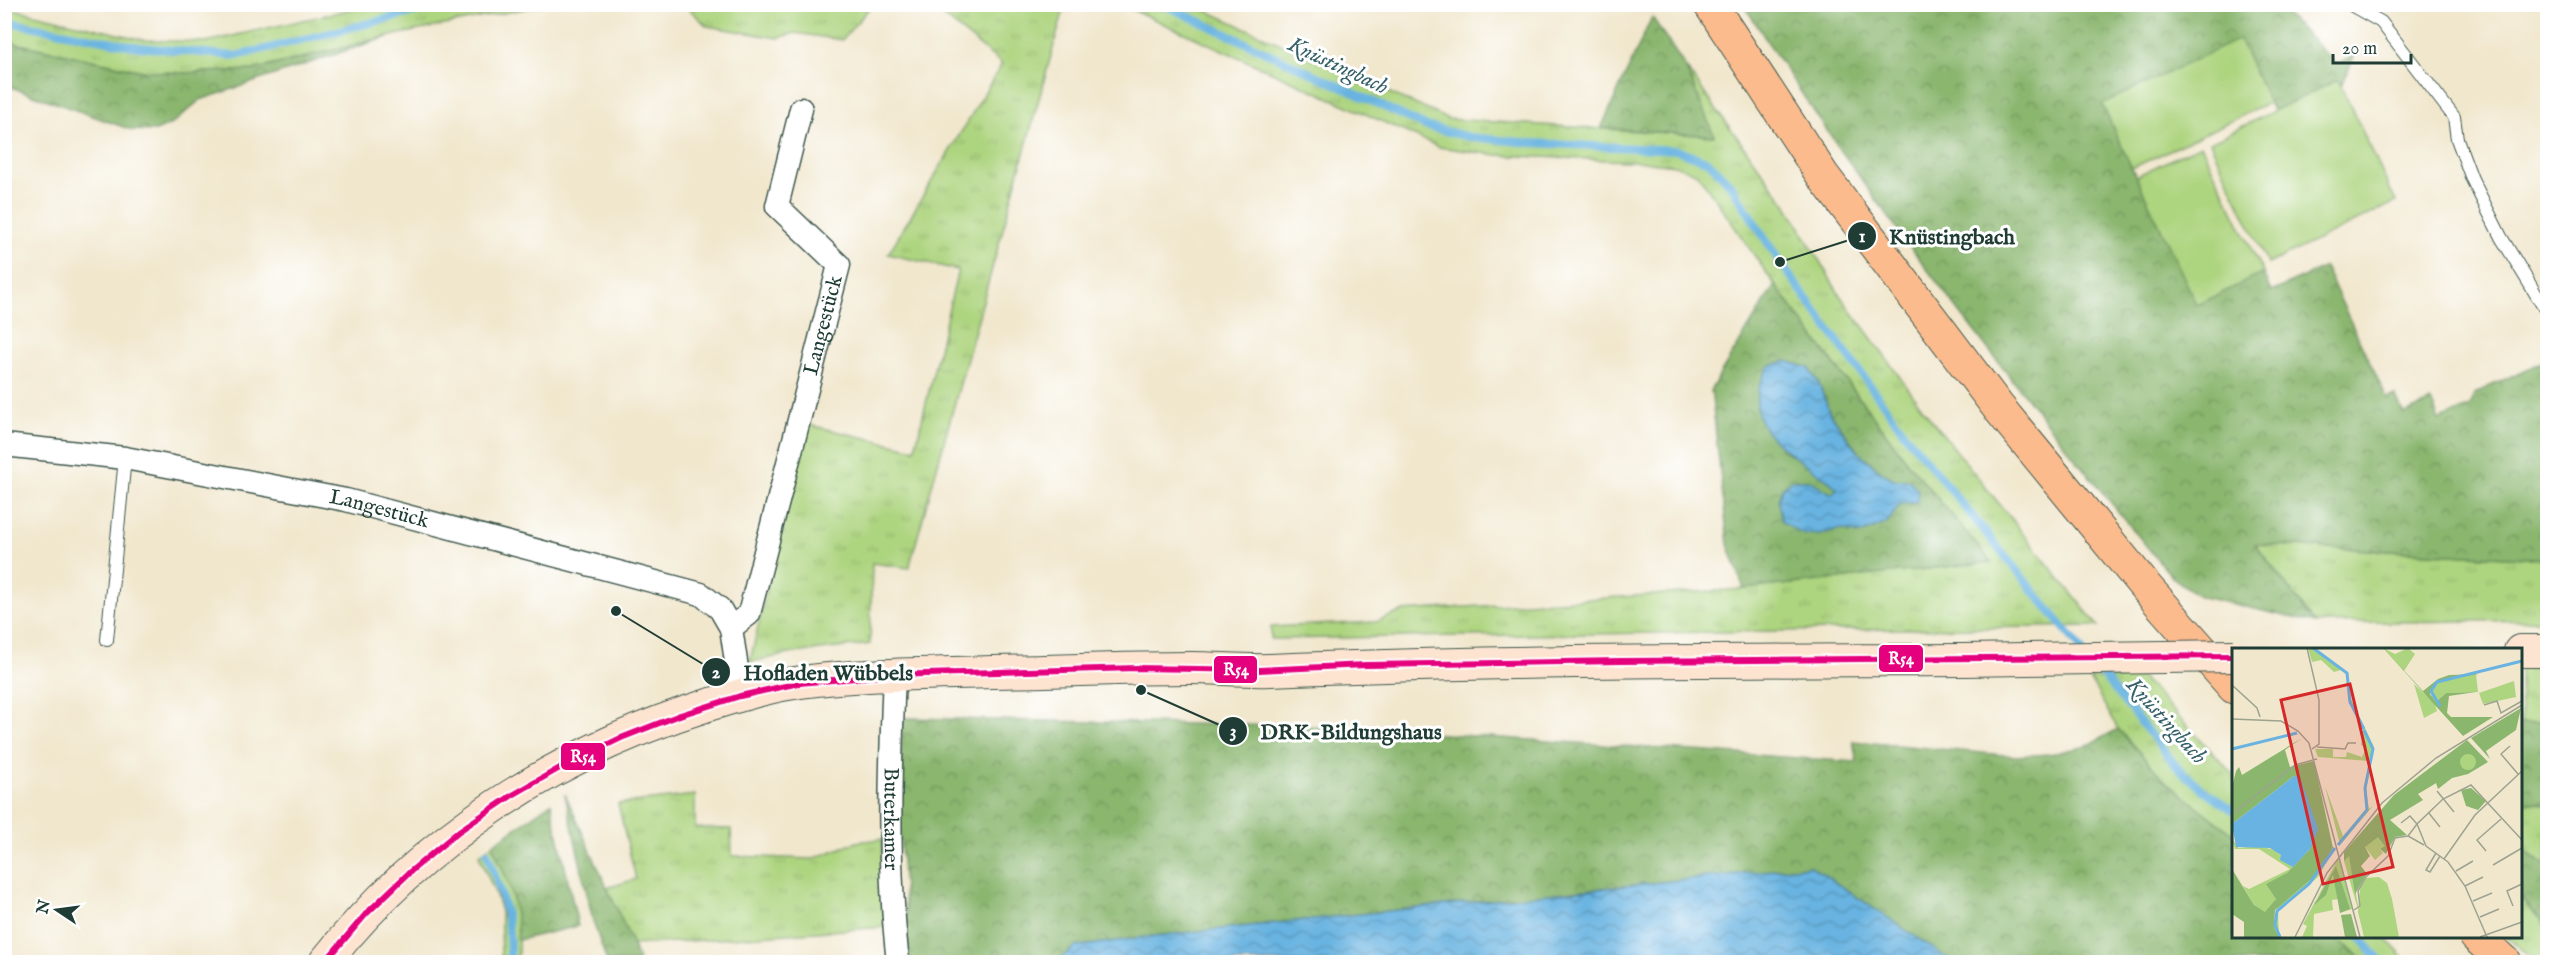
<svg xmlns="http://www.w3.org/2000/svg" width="2552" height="967" font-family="'IM FELL English',serif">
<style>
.grass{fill:url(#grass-tufts);stroke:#66885a;stroke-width:1.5}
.forest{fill:url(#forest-crowns);stroke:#547a51;stroke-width:1.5;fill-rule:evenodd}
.park{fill:#add47f;stroke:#66885a;stroke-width:1.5}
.water{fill:url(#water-waves);stroke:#44788a;stroke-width:1.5}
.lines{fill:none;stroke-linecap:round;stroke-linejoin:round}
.stream{stroke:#68b3e1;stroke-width:8}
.service-casing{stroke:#3e564b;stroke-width:14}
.minor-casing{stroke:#3e564b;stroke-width:25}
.secondary-casing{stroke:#3e564b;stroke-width:34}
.primary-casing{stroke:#3e564b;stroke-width:35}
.service{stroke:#fff;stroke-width:12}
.minor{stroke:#fff;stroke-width:22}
.secondary{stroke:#fde4d1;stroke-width:32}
.primary{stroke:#fbbb8d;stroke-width:33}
.secondary-bridge-casing{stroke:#3e564b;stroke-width:34;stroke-linecap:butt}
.secondary-bridge{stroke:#fde4d1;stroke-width:32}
.bus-1-casing{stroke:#fff;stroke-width:10}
.bus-1{stroke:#e5007d;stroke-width:6}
.labels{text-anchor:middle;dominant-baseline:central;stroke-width:6;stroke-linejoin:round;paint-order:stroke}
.street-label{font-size:21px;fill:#1f3d34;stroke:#fff}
.water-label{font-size:22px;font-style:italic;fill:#356068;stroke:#fff}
.inset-river{fill:none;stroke:#68b3e1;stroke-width:3}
.inset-road{fill:none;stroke:#9da390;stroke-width:1.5}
.view{fill:#d62828;fill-opacity:0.15;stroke:#d62828;stroke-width:3}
.inset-edge{fill:none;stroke:#1f3d34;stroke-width:3}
.leader{fill:none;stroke:#1f3d34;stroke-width:2}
.callout-dot{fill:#1f3d34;stroke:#fff;stroke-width:2}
.mark-label{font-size:18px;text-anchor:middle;font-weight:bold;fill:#fff}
.callout-label{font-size:22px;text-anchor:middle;font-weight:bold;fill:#1f3d34;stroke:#fff;stroke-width:6;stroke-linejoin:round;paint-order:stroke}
.line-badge{stroke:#fff;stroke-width:2}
.badge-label{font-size:16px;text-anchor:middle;font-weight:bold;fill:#fff}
</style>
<defs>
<pattern id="grass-tufts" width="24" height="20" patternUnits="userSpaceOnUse" patternTransform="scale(1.5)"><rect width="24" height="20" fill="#add47f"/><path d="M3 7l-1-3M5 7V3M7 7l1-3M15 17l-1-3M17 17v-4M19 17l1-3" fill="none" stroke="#94b76e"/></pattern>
<pattern id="forest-crowns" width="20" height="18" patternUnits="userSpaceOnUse" patternTransform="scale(1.5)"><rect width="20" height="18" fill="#8ab66e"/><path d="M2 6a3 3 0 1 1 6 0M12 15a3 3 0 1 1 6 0" fill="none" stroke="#70955b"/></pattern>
<pattern id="water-waves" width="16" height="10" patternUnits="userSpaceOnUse" patternTransform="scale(1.5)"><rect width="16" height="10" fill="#68b3e1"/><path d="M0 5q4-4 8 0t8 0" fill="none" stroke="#5593b7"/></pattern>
</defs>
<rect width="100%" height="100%" fill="#fff"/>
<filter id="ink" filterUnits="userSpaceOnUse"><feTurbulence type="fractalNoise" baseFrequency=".0167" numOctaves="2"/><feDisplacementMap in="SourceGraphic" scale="12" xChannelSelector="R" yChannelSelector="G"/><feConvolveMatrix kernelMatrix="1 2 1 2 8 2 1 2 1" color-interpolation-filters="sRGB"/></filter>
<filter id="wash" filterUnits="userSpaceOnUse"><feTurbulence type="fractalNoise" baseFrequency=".008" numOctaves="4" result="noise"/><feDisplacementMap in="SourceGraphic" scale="24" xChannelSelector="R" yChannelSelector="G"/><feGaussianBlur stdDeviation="1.35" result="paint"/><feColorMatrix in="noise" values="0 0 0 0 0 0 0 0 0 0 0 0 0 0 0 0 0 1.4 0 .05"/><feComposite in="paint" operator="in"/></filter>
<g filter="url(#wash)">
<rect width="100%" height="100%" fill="#f1e7cd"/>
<path class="grass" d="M370,5H543L390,36L254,70L185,73L142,71L5,41V7L144,40L206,42Z
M685,5H872L842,40L795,33L778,38L707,26Z
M930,5H1065L909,568L872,563L870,644L794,653L750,662L804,424L915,449L958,270L888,254L1002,64Z
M1122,5H1194L1448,119L1713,136L1686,68L1786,204L1839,294L1929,417L2098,626L1271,639V627L1376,622L1403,611L1744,589L1991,562L1908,463L1775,285L1698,174L1675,165L1650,162L1496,155L1439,147Z
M2254,544L2547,559V620L2315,623Z
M2547,665V722L2521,723L2520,666Z
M2141,677L2234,775V835L2166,782L2118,729L2090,679Z
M695,795V828L731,829L732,856L812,859L857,842L882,839L885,927L633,945L607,888L636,879L618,804Z
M2520,802L2547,804V868L2521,847Z
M492,845L512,890L518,912V962H501V912L496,895L479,855Z
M2521,899L2547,925V962H2536L2507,936H2520Z
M2331,936H2383L2408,962H2364L2349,947Z"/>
<path class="forest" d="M1744,5H2277L2337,65L2356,52L2341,86L2338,80L2274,111L2269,103L2102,105L2197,305L2263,273L2271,292L2325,267L2387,399L2395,395L2404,414L2431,401L2439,420L2470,406L2475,393L2547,360V559L2255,544L2315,623L2199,596L2172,577C2020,393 1871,207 1744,5Z
M1652,17L1686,68L1714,136L1601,128Z
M390,36L200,100L173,123L156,131L132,130L5,85V41L142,71L185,73L254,70Z
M1775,285L1908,463L1991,562L1744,589L1728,544L1711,389ZM1786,361L1809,368L1819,384L1830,413L1856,449L1881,472L1895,480H1909L1900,504L1887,523L1861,534L1839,529L1820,535L1809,480L1832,494L1838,488L1811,466L1781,449L1769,366Z
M903,718L1342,727L1857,762L1853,741L2015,756L2051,754L2087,746L2118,729L2166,782L2234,835V936H2331L2349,947L2364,962H1953L1811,866L1145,937L1075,947L1056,962H909L898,805Z
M2547,722V804L2521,802V723Z
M565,794L633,945L639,962H607L593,921Z
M551,803L578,926L518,940C517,901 508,880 492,845Z
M2520,847L2547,868V925L2521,899Z"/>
<path class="park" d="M2239,39L2269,103L2132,168L2102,104Z
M2338,80L2396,202L2268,264L2210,142Z
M2201,145L2263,273L2197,305L2136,176Z"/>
<path class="water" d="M1786,361L1809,368L1819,384L1830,413L1856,450L1881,472L1895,480H1909L1918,490L1917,502L1900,504L1887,523L1861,534L1839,529L1820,535L1800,533L1782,521L1778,501L1782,488L1792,480H1809L1832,494L1837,488C1798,453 1728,432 1769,366Z
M1811,866L1953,962H1056L1075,947L1145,937Z"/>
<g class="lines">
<path class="stream" d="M1162,4L1425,126L1469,137L1531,143L1677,150L1709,162L1730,184L1780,262L1908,438L2082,650
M4,21L139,47L236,56L447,4
M2095,666L2177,767L2202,789L2234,811
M487,853C502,895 511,918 510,962
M2359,936L2381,962"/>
</g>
</g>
<g filter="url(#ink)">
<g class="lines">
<g class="service-casing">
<path id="service" d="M2349,4L2381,22L2454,117L2457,139L2472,179L2501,237L2548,314
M107,640L125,458"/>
</g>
<g class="minor-casing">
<g id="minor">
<path id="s1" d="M4,445L125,458L346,500L701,594L720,609L731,628L741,695"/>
<path id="s2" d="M731,628L749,614L839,265L777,206L801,109"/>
<path id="s3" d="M894,675C890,770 887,867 898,962"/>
</g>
</g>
<g class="secondary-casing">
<path id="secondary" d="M2520,651H2548
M325,962C423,838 558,752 708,705C738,696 770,686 801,682C864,674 928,674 992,672C1058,671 1125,668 1191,668C1217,668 1244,671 1270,670C1501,660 1733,661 1964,660"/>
</g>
<g class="primary-casing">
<path id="primary" d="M1710,4L1823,176L1998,407L2144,585L2234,687
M2476,936L2505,962"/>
</g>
<use href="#service" class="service"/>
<use href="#minor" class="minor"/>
<use href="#secondary" class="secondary"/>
<use href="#primary" class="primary"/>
<g class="secondary-bridge-casing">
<path id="secondary-bridge" d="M1964,660L2234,656"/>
</g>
<use href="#secondary-bridge" class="secondary-bridge"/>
<g class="bus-1-casing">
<path id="bus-1" d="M325,962L366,914L411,871L459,831L511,796L565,765L621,738L680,715L740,696L799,683L889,675L1137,668L1260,670L1366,665L1621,661L2234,656"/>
</g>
<use href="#bus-1" class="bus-1"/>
</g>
</g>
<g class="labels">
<g class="street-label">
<text stroke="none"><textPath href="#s2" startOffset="321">Langestück</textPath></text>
<text stroke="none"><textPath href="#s1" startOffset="381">Langestück</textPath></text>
<text stroke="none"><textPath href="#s3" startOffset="144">Buterkamer</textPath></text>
</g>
<g class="water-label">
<text transform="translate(1338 66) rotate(25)">Knüstingbach</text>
<text transform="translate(2166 721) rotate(48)">Knüstingbach</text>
</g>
</g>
<g transform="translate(2232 648)">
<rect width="290" height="290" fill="#f1e7cd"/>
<path d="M76,0H82L116,25L119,51L142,99L134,142L137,161L141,158L108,197L93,138L111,188L134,161L132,142L137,113L86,109L83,101H101V109H114L115,104L130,109L134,100L129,97L131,82L116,50L115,27L109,22L102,24L89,12L80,14ZM151,0L163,6L176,0L183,6L172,23ZM244,26L246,44L214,45L204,54L200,50L198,42L205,33ZM282,33L284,49L251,56L247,45ZM182,36L203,56L205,63L192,70ZM0,191L7,200L26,198L43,202L61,219L54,226L50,229L43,253L33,265L22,257L2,223L11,238L17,241L58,221L27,201H3ZM104,198L86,229L46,263L47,289L42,279L45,259L84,227ZM117,207L126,257V261L112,213ZM107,209L120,261L108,265L117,261L104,219L83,254L95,243L102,226L106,251L100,252L101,262L82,266L81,289H70L75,278L71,276Z" fill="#add47f"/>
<path d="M151,0L191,43L206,31L217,27L247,26L205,33L198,46L204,54L214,45L244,44L217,48L215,65L219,69H261L231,88ZM289,60L284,82L254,103L258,111L239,90ZM70,90L53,102L58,119L82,113L101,200L84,227L43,262L42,279L47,289H12V274L0,266V221L22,257L33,264L44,251L34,236L55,225L78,201L62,128L0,176V139L4,123L7,119L10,127ZM235,92L256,114L236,126L220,130L206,141L204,135L201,137L186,146L191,152L158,172L175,187L163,189L154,206L148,201L152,197L133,199L138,208L129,218L135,226L123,246L117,208L112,213V204L162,147ZM239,140L254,153L246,162L234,158L229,142ZM104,218L118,261L108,265L101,227L94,247L82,257ZM119,266L125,289H113L109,267Z" fill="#8ab66e"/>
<path d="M228 114a8 8 0 1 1 16 0a8 8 0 1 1-16 0ZM146,189L153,198L148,201L151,205L143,212L133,199ZM147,229L155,235L160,251L167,289H132L126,264L128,240L134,230Z" fill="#add47f"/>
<path d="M62,128L68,129L86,181L78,201L61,219L48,212L49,207L38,200L4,199L0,176Z" fill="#68b3e1"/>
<path class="inset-river" d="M81,0L115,25L118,54L132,81M208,58L199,43L205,34L290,13M0,101L65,85M106,197L135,162L133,140L141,101L132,82M48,289L43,277L45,263L77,236L103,200"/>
<path class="inset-road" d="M75,0L87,52V96L80,101M0,37L25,60L28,69M252,57L265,53L269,65L290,53M0,71L49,73L66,83L77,95L128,289M278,98L269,106L286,126M85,99L113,101L116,95H124M205,143L222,164M196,164L208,179M0,166L63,117L85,111M169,175L178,168L185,176L176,188L192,197M254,203L245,192L269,171M204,205L194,222L198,224L208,208M212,211L243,167L290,123M261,217L290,200M224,223L241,213M233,238L251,229M241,253L260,245M281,258L275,243L290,236M122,262L128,258L126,243L134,229L156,208L163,190L176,188M248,269L267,261M63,289L95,225L150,155L204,110L290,57M248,289L290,274M255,289L233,238L216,214L194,198L185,176L211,151L239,137L290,192"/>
<path class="view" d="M118,36L161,219L91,236L49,52Z"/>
<rect width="290" height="290" class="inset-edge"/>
</g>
<path class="leader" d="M1780 262L1862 236M616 611L716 672M1141 690L1233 731"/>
<g class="callout-dot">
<circle cx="1780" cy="262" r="6"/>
<circle cx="616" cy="611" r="6"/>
<circle cx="1141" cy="690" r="6"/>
<circle cx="1862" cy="236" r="15"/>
<circle cx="716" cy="672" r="15"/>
<circle cx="1233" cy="731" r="15"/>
</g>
<g class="mark-label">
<text x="1862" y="242">1</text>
<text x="716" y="678">2</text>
<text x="1233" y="737">3</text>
</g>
<g class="callout-label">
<text x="1952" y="244">Knüstingbach</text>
<text x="828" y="680">Hofladen Wübbels</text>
<text x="1351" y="739">DRK-Bildungshaus</text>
</g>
<g class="line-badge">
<rect x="1878" y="644" width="46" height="29" rx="6" fill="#e5007d"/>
<rect x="1213" y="655" width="45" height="29" rx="6" fill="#e5007d"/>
<rect x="560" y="742" width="46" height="29" rx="6" fill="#e5007d"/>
</g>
<g class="badge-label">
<text x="1901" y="664">R54</text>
<text x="1236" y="675">R54</text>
<text x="583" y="762">R54</text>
</g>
<rect width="2552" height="967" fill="none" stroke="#fff" stroke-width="24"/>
<g transform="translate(57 910) rotate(283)" stroke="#ffffff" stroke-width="4.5" paint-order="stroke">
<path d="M0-4.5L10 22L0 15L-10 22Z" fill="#1f3d34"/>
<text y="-9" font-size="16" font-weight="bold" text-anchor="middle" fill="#1f3d34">N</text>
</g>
<path d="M2333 54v9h78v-9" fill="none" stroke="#1f3d34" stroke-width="3"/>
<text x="2342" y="54" font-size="18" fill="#1f3d34" stroke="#ffffff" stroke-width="4.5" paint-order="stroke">20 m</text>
</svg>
